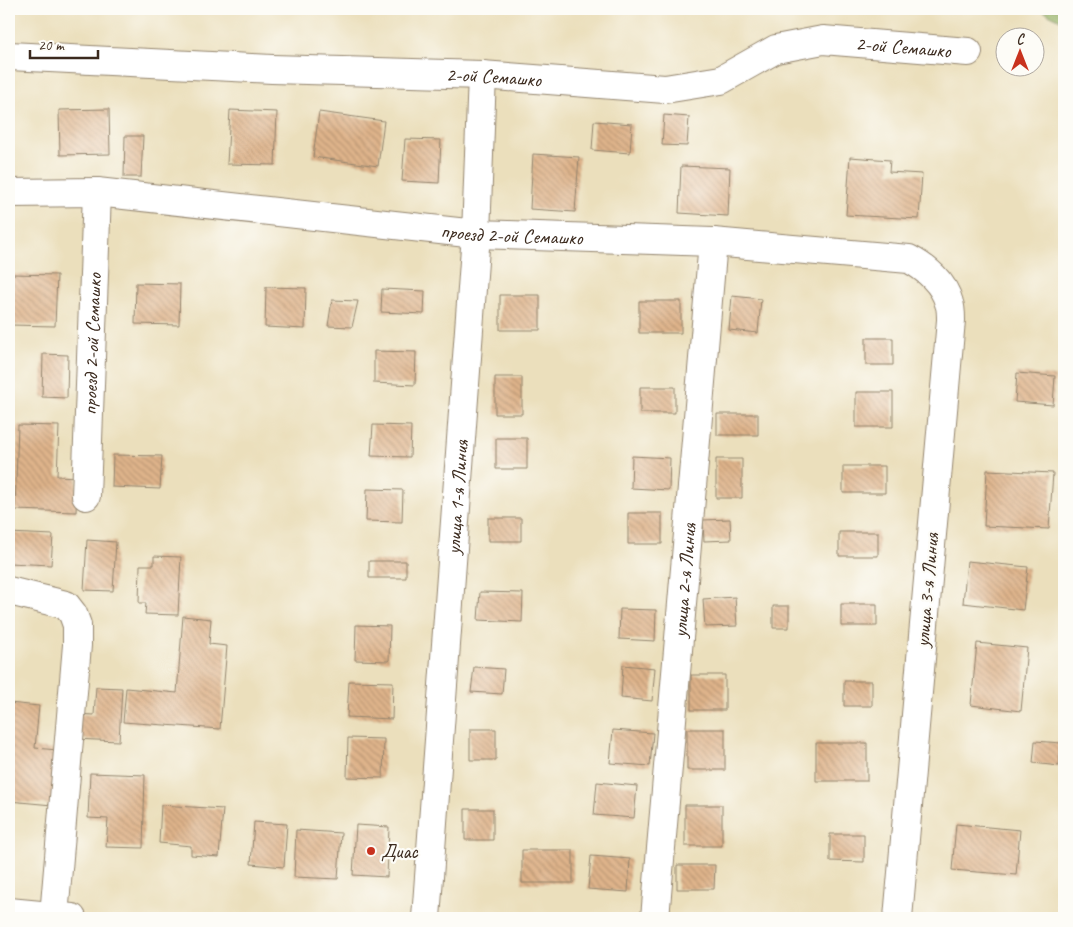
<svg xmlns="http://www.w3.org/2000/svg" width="1073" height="927" font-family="Caveat,sans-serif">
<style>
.forest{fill:url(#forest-crowns);stroke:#666c3f}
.building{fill:url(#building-back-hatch)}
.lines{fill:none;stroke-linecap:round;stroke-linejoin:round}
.minor-casing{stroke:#93846d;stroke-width:30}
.minor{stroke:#fff;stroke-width:28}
.poi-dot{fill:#c8321e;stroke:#fdfcf7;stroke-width:2}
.labels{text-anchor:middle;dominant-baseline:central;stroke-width:4.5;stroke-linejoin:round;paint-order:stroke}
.street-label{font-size:20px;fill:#3b2a1e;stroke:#fdfcf7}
.poi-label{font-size:20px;fill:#3b2a1e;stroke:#fdfcf7;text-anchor:start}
</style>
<defs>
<pattern id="forest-crowns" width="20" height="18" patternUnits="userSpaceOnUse" patternTransform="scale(1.25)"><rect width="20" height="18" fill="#92ae60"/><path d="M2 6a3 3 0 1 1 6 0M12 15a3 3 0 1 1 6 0" fill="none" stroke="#788e4f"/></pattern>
<pattern id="building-back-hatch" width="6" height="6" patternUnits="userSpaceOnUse" patternTransform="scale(1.25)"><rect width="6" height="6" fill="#dfb48b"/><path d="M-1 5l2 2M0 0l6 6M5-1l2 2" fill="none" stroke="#b69371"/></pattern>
</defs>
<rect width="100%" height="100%" fill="#fdfcf7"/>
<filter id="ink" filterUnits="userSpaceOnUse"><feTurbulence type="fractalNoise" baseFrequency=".02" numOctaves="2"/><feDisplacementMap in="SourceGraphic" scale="10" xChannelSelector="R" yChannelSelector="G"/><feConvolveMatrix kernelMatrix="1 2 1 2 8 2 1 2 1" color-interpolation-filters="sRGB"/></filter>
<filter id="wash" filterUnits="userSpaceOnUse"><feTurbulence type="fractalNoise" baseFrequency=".0096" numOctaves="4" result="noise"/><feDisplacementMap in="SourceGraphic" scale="20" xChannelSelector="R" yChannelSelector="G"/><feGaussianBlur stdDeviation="1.12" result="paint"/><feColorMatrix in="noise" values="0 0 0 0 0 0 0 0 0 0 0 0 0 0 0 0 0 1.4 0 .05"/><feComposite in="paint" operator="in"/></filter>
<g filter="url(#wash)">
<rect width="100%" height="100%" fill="#ebdfbc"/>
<path class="forest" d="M1039,9H1064V22Z"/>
<g id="blocks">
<path class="building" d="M109,109L110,154L60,155L59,110Z
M230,110L277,112L275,165L227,164Z
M319,112L384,121L378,166L313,157Z
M664,115L689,117L687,146L662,145Z
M594,121L632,124L630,153L592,150Z
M125,136H143L141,177H124Z
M405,139L441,140L439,183L402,181Z
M533,154L579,157L575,212L530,209Z
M850,157L890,160L889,172L922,174L919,219L846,215Z
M681,166L730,168L728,216L679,213Z
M12,274L57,275L55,326L10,325Z
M136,283L180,284L179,325L135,324Z
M266,287L306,288L305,329L265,327Z
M382,289L425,291L424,314L381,312Z
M500,295H540V330H500Z
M732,296L761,299L758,333L729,330Z
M332,300L358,301L352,327L328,326Z
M639,301H681V333H639Z
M866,338H893V365H866Z
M374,351L416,352L415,385L374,383Z
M43,354L68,355L67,398L42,397Z
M1017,373L1055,376L1053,405L1015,402Z
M495,377H522V414H495Z
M640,387H675V413H640Z
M856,392H893V427H856Z
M717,414H758V435H717Z
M18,425L59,426L57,476L77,477L76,512L15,510Z
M373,425L411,426L410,457L371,456Z
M496,438H527V469H496Z
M113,455L162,456L160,489L112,487Z
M632,456L670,458L669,490L631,488Z
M716,459H742V498H716Z
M843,466H885V493H843Z
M987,470L1053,473L1049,529L984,526Z
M367,489L403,490L402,522L366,521Z
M628,513H662V544H628Z
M488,518H521V541H488Z
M730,519L731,540L704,541L703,520Z
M839,532H878V556H839Z
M9,533L53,535L51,565L9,563Z
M87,540L116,542L113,591L84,590Z
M154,556L181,557L178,615L145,614L146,603H139L140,565H154Z
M369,561H406V578H369Z
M967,561L1028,567L1023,610L963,603Z
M480,592L523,593L522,622L478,620Z
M735,597L737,626L705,627L703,599Z
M841,604H877V626H841Z
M773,606H789V628H773Z
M620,609L656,610L655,641L619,639Z
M183,616L211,619L209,644L227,646L220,729L123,722L126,688L177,693Z
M356,625L390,626L389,661L355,660Z
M977,643L1027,648L1021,711L971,705Z
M623,665L655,668L652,701L621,698Z
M474,667L504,669L502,694L471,692Z
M691,675H725V710H691Z
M349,681L393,682L392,719L347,717Z
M844,681H872V706H844Z
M96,687L122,688L119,741L74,739L75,714L94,715Z
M9,703L39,706L35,748L57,750L52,805L9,801Z
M470,729H496V760H470Z
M687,729H725V770H687Z
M613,730L653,733L650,766L610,763Z
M348,738L384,739L383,778L347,777Z
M1035,741L1061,743L1059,766L1033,763Z
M816,743H867V781H816Z
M90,773L145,775L143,848L106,847L108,819L88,818Z
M597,782L637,786L634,818L594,815Z
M161,805L223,809L219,857L191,855V846L159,843Z
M685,805H722V846H685Z
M465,809H493V840H465Z
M254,822L287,824L284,867L251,864Z
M956,824L1020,830L1016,875L952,870Z
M356,825L389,827L387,877L353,875Z
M296,830L341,833L338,879L294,877Z
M830,834H864V862L830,861Z
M522,850H573V883H522Z
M591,856L630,859L628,892L588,889Z
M677,865H715L714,889H677Z"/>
</g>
</g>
<g filter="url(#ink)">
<use href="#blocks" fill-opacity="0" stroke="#93846d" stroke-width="1"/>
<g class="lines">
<g class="minor-casing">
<g id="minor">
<path id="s1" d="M9,56L272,69L482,75L665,89L721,80L776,49L823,40L968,52"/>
<path id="s2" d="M9,193L97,192L476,234L713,242L909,259C926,268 944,283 949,303C951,308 951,314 951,320L898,918"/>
<path id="s3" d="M86,496L97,192"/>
<path d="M9,591L66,605L73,614L77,625V645L54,916"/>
<path d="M9,912L72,918"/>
<path id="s4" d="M426,918L476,234L482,75"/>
<path id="s5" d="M655,918L713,242"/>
</g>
</g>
<use href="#minor" class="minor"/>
</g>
</g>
<circle class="poi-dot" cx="371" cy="851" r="5"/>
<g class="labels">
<g class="street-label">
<text stroke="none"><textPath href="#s1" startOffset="905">2-ой Семашко</textPath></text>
<text stroke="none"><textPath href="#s1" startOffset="485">2-ой Семашко</textPath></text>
<text stroke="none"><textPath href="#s2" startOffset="505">проезд 2-ой Семашко</textPath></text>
<text stroke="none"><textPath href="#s3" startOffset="152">проезд 2-ой Семашко</textPath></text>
<text stroke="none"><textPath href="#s4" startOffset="422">улица 1-я Линия</textPath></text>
<text stroke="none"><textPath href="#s5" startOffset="339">улица 2-я Линия</textPath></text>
<text transform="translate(927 590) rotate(-85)">улица 3-я Линия</text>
</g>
<g class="poi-label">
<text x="381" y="851">Диас</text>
</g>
</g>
<rect width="1073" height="927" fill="none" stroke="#fdfcf7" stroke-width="30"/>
<g transform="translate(1020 52)"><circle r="24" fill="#fdfcf7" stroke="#afa8a0"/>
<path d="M0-4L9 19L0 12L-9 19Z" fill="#c8321e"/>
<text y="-8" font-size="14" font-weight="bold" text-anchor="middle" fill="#3b2a1e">С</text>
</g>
<path d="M30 50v8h68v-8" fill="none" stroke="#3b2a1e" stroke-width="2.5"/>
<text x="38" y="50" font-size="15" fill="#3b2a1e" stroke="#fdfcf7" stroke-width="4" paint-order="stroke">20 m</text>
</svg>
